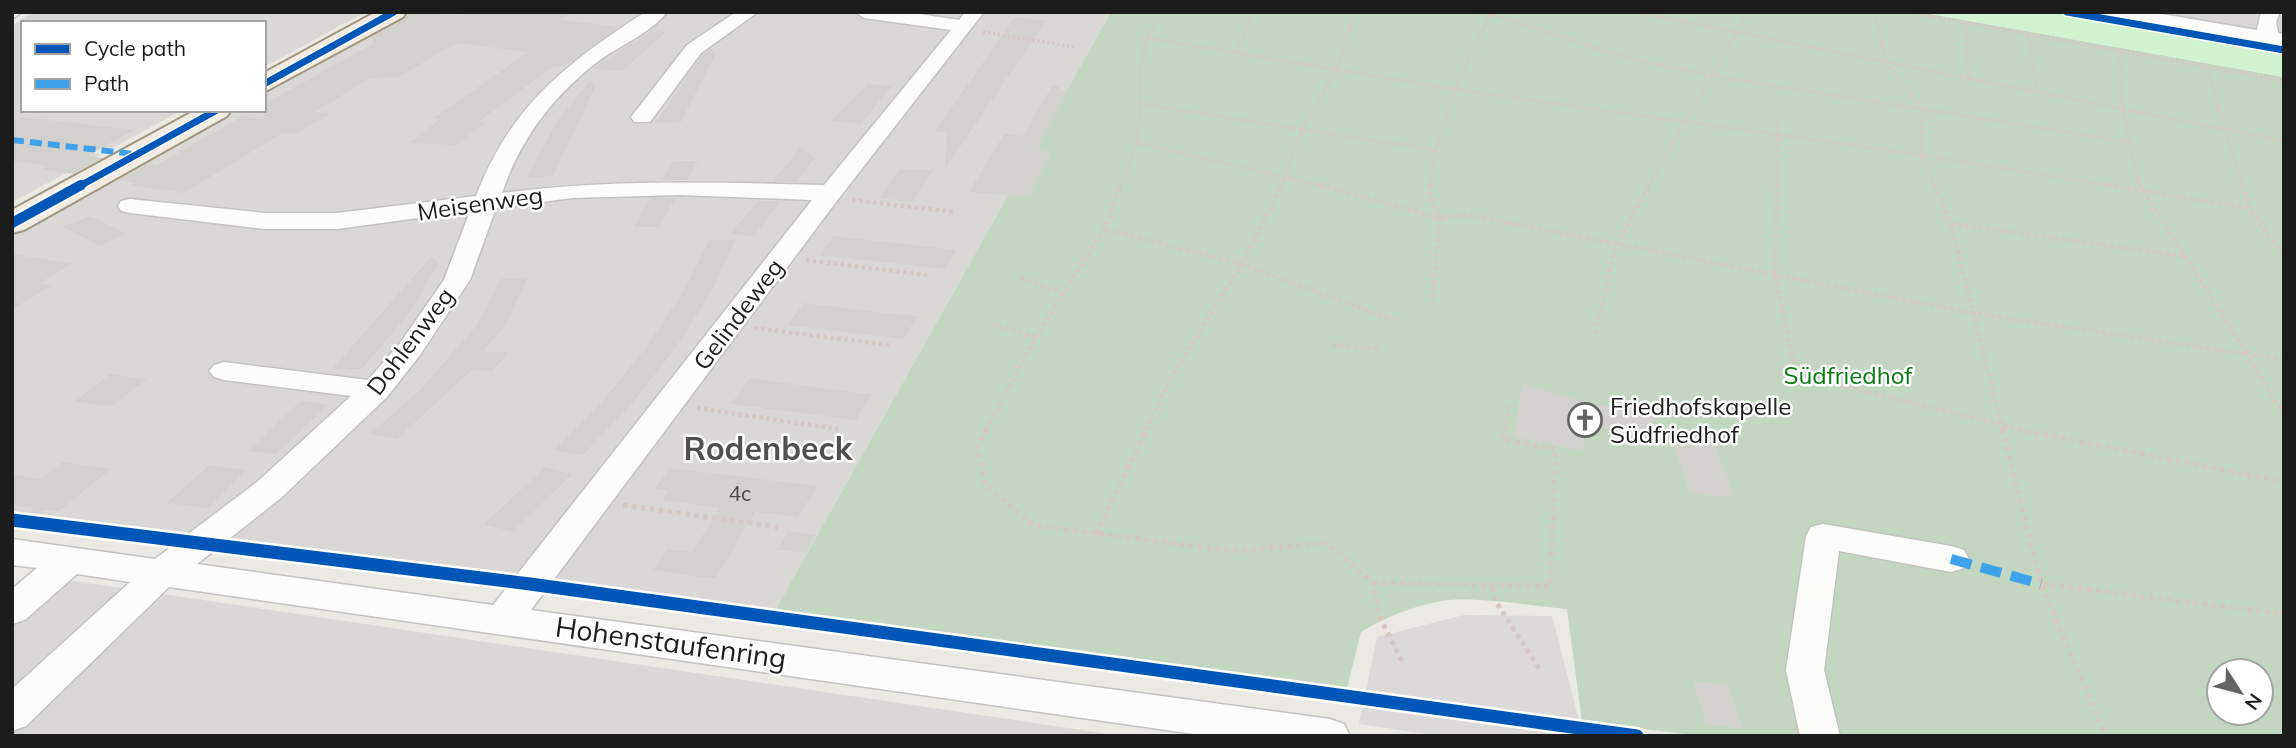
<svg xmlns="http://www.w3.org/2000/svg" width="2296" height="748" font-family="Mulish,sans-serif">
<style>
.residential{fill:#dad8d6}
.cemetery{fill:#c2d6c2;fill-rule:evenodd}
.park{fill:#d1f3d0}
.parking{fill:#dbdad8}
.building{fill:#d3d1cd}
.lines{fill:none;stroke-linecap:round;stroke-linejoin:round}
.minor-casing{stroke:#c3c2c0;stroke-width:3}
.major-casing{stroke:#a19681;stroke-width:4}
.path-far2{stroke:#d7c7c3;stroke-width:3.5;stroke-dasharray:2.5 2.5;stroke-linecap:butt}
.path-far1{stroke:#d7c7c3;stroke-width:4.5;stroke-dasharray:3.5 3.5;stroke-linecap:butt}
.path{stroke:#d7c7c3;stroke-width:5;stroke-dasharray:4.5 4.5;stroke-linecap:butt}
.minor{fill:#fcfcfb;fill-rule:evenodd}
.major{fill:#f0ebe3;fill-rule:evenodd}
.quiet-far1{stroke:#3da2ea;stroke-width:6;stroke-dasharray:12 6;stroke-linecap:butt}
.quiet{stroke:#3da2ea;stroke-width:10;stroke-dasharray:21 10;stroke-linecap:butt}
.cycleway-far2-casing{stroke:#fff;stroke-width:10}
.cycleway-far1-casing{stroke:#fff;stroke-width:14}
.cycleway-casing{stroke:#fff;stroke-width:18}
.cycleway-far2{stroke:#0057b8;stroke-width:7}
.cycleway-far1{stroke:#0057b8;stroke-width:10}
.cycleway{stroke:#0057b8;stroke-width:13}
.labels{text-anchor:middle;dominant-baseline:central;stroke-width:5;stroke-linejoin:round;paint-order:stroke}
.number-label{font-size:21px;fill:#4a4948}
.street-label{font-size:24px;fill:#1c1c1c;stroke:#fff}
.park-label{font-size:24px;fill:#077c11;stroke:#fff}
.poi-label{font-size:24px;fill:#1c1c1c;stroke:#fff;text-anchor:start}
.near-street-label{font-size:28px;fill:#1c1c1c;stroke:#fff}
.district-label{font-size:32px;font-weight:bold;fill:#4f4f4f;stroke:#fff}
</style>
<rect width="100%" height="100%" fill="#ebe9e4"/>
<path class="residential" d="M366,12L264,67V23H23V110H183L112,148L12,137V26L31,13Z
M413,12H1111L772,616L12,519V235L237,110H264V95Z
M2143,12H2284V36Z
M12,144L102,154L12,202Z
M61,579L1122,736H12V620Z"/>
<path class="cemetery" d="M1111,12H1919L2284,77V736H1704L1582,722L1567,609C1531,606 1477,596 1442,601C1415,605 1384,618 1361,632L1346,692L772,616ZM2219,671H2261V713H2219Z"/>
<path class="park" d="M1919,12H2067L2284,50V77Z"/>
<path class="parking" d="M1464,615L1552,616L1583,736H1440L1359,724L1377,637Z"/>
<path class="building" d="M408,12L465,16L466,12H573L560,20L618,27L564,67L554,66L478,122H485L458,145L410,143L440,119L434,118L528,52L456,43L399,77L370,78L315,112L330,114L296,134L284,132L184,193L131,185L136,183L118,180L148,164L157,165L243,116L264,119V104L374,43L371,37L404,19Z
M1015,17L1046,21L945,169L947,132L935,131Z
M651,31L666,32L622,71L593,69Z
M711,49L716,53L681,122L655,123L702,55Z
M590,81L596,85L553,176L527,178L557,121Z
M868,84L892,86L861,124L831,121Z
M1053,84L1067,92L1038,148L1052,153L1029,197L969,192L1004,134L1023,136Z
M23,117L134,130L87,156L103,158L73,174L42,169L49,166L12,161V121Z
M801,147L815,158L797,182L773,181Z
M674,161H698L687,180H662Z
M900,169L934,170L912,202L879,198Z
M651,198H676L658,227H633Z
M758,201H781L754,236L730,234Z
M91,216L108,225L125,233L101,246L63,227Z
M834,236L923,246L956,250L945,269L820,255Z
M709,240H735L712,291L674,350L631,405L582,456L554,450L601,403L644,350L683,292Z
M12,254L72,264L38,284L52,286L12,309Z
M431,257L439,263L408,315L362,369H332Z
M528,277L505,326L483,351L508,353L493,371L472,370L397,439L370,434L420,390L476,326L501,279Z
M804,303L894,314L917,316L904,339L788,325Z
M110,374L147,379L112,406L74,402Z
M750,378L828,389L871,394L856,420L731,404Z
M1522,383L1577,400L1655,417L1652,440L1584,424L1583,451L1514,437Z
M301,401L329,405L276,454L247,451Z
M1669,431L1711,433L1735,497L1690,494Z
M63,462L111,469L59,511L46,510L33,515L32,507L12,505V474L41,479Z
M209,465L246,470L208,508L167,503Z
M545,467L572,474L513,532L484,524Z
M670,468L737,476L817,486L798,517L755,512L715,579L653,570L667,549L692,552L720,508L662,500L668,491L655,489Z
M788,531L816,535L806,553L778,550Z
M1693,681L1728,684L1743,728L1706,725Z"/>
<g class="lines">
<g class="minor-casing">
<path id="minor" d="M12,12H22L12,19Z
M645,12H667C650,34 618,46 596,63C552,97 520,140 502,193C609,179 715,182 824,185L951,30L864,18L855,12H906L959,20L965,12H984L836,202L531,610L1330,719L1344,724L1350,736H1208L169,587L26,726L12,731V689L130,582L77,574L25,620L12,624V589L37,568L12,565V539L155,559L257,482L351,396L224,380L214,377L209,371L214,365L224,362L368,380L400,343L444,280L470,211L337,229H265L130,213L121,211L118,206L121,201L130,199L265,213H337L476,196C511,105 566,64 645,12ZM680,195L812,200L493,605L197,564L281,498L387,397L420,355L470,280L496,208L572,198Z
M736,12H758L701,53L650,122H634L631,117L687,45Z
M2105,12H2150L2257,30L2261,12H2280L2276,22L2278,33L2284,34V46L2114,18Z
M1823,524L1951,546L1964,550L1969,559L1964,568L1951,572L1839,551L1824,670L1840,736H1800L1786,670L1806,536L1811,527Z"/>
</g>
<g class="major-casing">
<path id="major" d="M376,12H406L403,17L264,92V73Z
M196,110H231L227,116L24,230L12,233V210Z"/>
</g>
<path class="path-far2" d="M1438,12L1491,14L1628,58L1713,76L2129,142L2123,111L2119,51L2284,81
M1636,12L1886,62L1875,12
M1909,12L2119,51
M1965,23L1969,80
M983,32L1075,47
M2029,35L2037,94
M1147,38L1453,89L1921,155L1923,109L1886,62L2284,141
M1236,52L1253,12
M2206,66L2243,187
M1141,104L1434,150
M2129,142L2140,187
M1137,143L1327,187
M1120,187L1137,143L1141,104L1139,75L1147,38L1162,12
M1281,187L1303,129L1337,68L1354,12
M1430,187C1437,123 1462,70 1491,13
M1648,187L1748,12
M1777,187L1778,120
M1935,187L1921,155L2118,187"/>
<path class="path-far1" d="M1320,185L1440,218L1468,215L1972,313L2247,354L2140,185
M1430,185L1429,193L1440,218L1432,306
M1777,185L1775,274L1796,375L2025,430
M1934,185L1951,224L2003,430
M2107,185L2249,208
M2242,185L2249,208L2284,257
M852,200L955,212
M1951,224L2184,256
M1104,229L1242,264L1396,321
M806,260L927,275
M1021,278L1062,293
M992,324L1036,337
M754,328L889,345
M1595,333L1616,246L1649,185
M1333,345L1379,349
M2284,359L2247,354L2284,416
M697,408L838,429
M986,430L1036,337L1104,229L1121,185
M1146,430L1173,374L1242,264L1282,185
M1505,430L1510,403"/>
<path class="path" d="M835,429H838
M987,429L977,447L985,485L1033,525L1232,551L1327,543L1373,583L1381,620L1403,663
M2002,429L2041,584L2106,736
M2017,429L2284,482
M623,505L778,527
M1096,534L1147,429
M1373,583L1550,586L1556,449L1503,440L1505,429
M2042,584L2284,614
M1492,587L1496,602L1540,670"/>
<use href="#minor" class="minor"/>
<use href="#major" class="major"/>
<path class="quiet-far1" d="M12,140L134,154"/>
<path class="quiet" d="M1951,559L2041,584"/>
<g class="cycleway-far2-casing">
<path id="cycleway-far2" d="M2067,12L2284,50
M264,84L394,12
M78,187L217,110"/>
</g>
<g class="cycleway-far1-casing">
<path id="cycleway-far1" d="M12,223L81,185"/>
</g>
<g class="cycleway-casing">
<path id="cycleway" d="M12,520L530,584L1637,736"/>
</g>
<use href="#cycleway-far2" class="cycleway-far2"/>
<use href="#cycleway-far1" class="cycleway-far1"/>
<use href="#cycleway" class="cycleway"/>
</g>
<defs>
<g id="church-ring" transform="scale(1.75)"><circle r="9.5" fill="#fff" stroke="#646462" stroke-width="1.5"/><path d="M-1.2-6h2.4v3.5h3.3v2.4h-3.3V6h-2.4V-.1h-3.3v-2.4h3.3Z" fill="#646462"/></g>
</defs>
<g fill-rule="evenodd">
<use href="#church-ring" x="1585" y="420"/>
</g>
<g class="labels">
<g class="number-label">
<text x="740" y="493">4c</text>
</g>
<g class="street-label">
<text transform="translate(480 203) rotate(-8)">Meisenweg</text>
<text transform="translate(738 314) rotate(-53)">Gelindeweg</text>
<text transform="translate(410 341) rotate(-53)">Dohlenweg</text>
</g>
<g class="park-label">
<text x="1848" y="375">Südfriedhof</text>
</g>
<g class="poi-label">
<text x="1610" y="406">Friedhofskapelle<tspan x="1610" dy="28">Südfriedhof</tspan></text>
</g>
<g class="near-street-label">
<text transform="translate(671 642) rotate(8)">Hohenstaufenring</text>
</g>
<g class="district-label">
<text x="768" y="448">Rodenbeck</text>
</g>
</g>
<rect width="2296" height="748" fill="none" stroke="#1c1c1c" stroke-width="28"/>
<rect x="21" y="21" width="245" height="91" fill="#ffffff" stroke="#a4a4a4" stroke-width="2"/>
<rect x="35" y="44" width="35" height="10" fill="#0057b8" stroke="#a4a4a4" stroke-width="2"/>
<text x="84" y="56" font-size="21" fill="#1c1c1c">Cycle path</text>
<rect x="35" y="79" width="35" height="10" fill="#3da2ea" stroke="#a4a4a4" stroke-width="2"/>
<text x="84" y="91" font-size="21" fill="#1c1c1c">Path</text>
<g transform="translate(2240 692) rotate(126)"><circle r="33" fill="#ffffff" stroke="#a4a4a4" stroke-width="2"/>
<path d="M0-5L12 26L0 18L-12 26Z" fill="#646462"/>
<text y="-10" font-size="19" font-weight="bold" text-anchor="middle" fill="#1c1c1c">N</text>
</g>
</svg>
